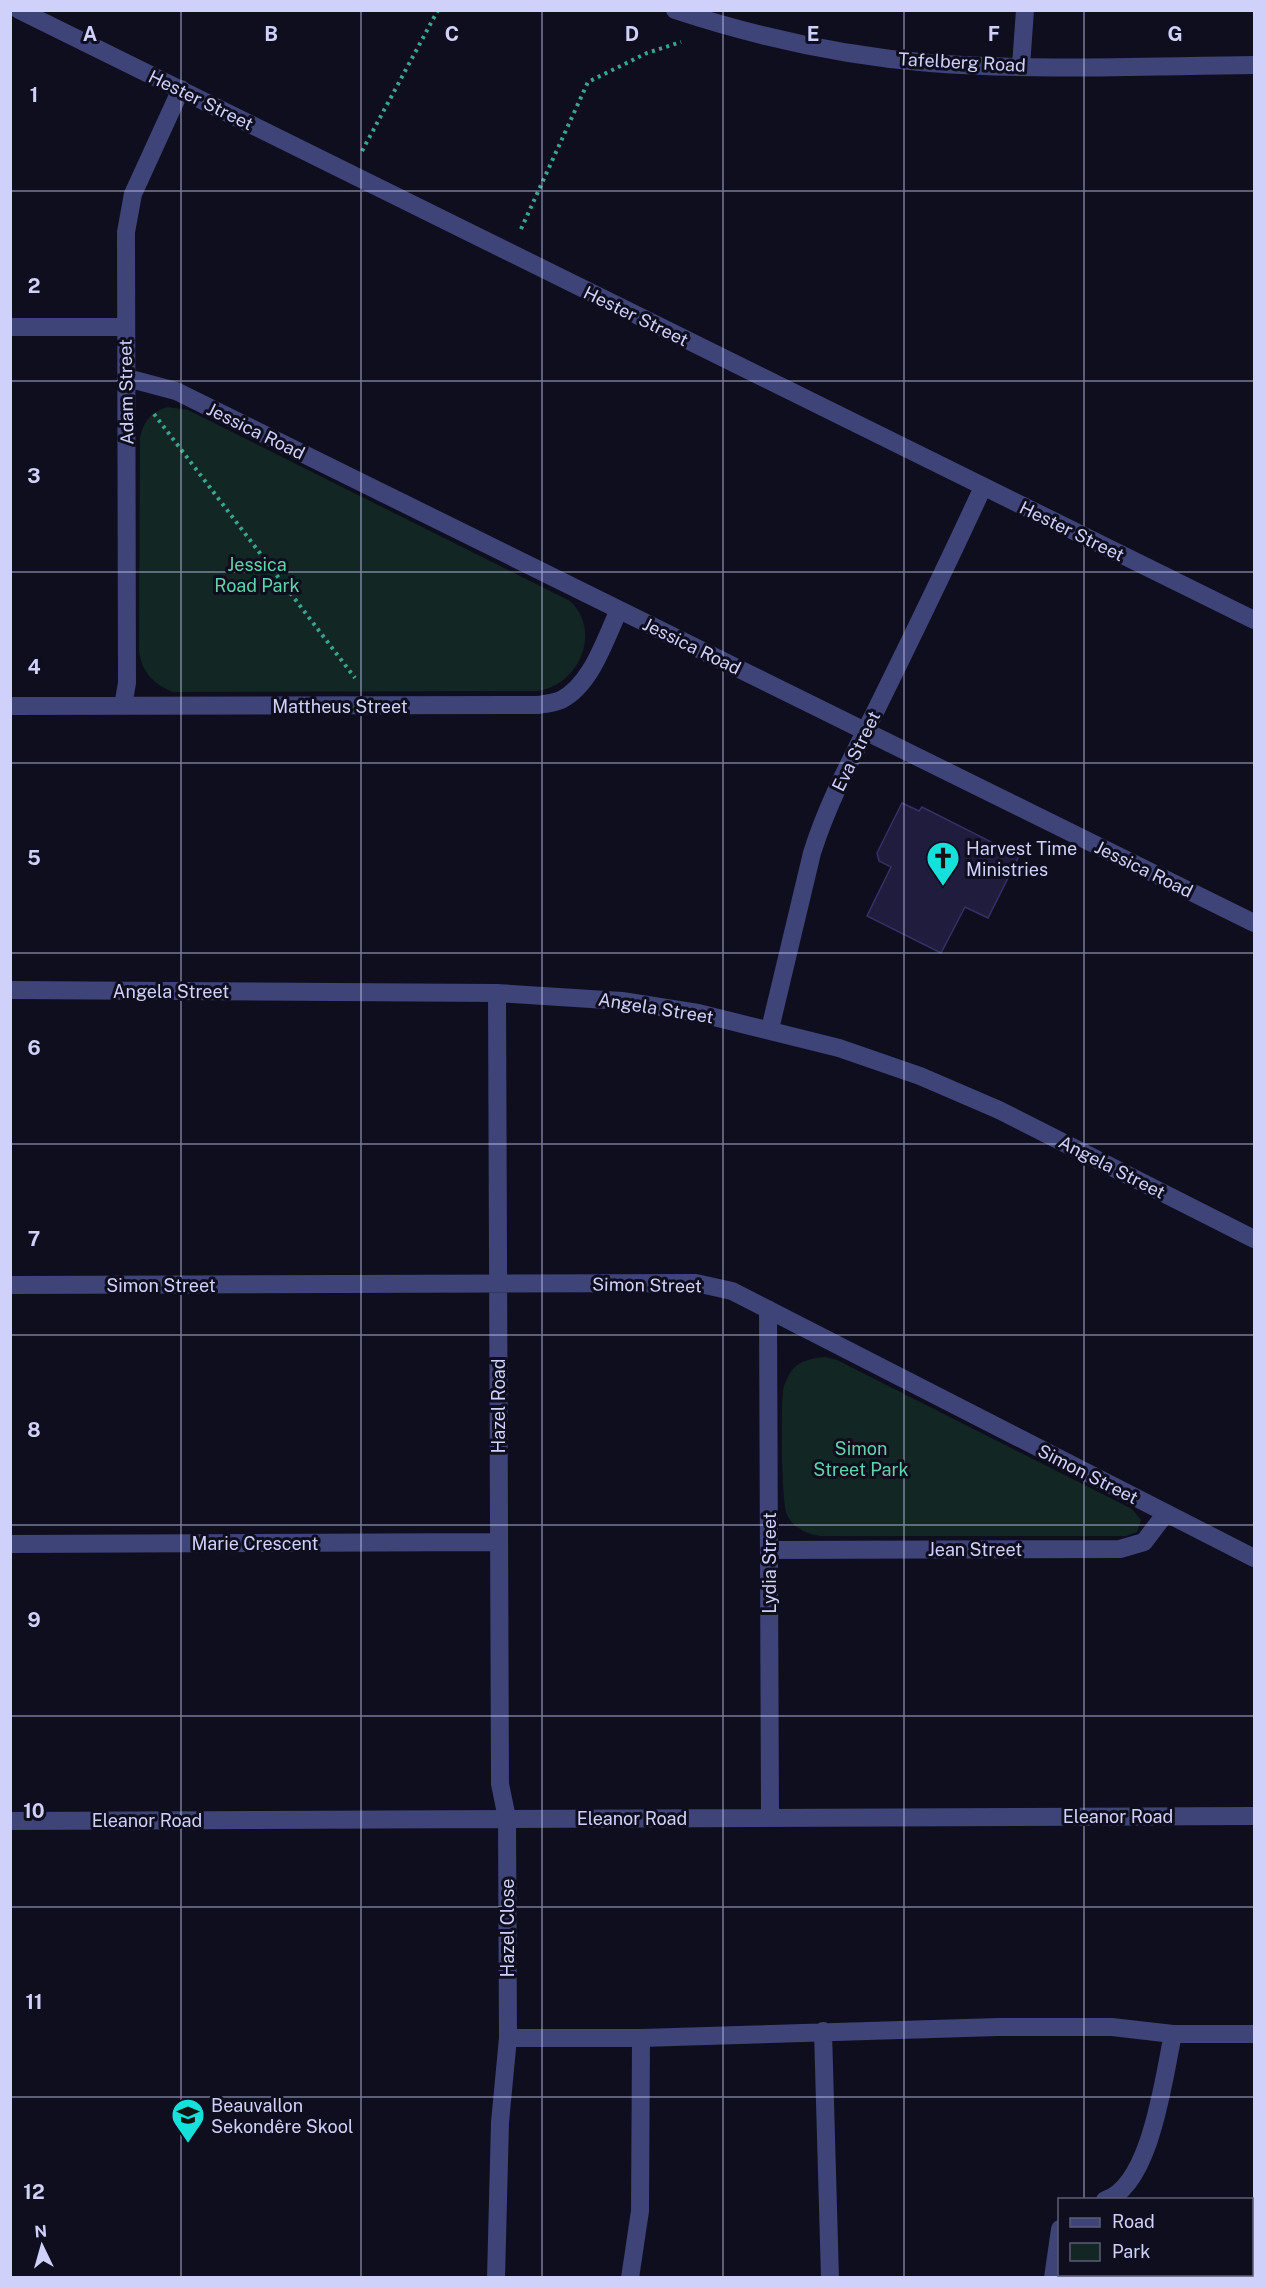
<svg xmlns="http://www.w3.org/2000/svg" width="1265" height="2288" font-family="'Public Sans',sans-serif">
<style>
.green{fill:#122724}
.building{fill:#1f1c3d;stroke:#343167;stroke-width:1.5}
.lines{fill:none;stroke-linecap:round;stroke-linejoin:round}
.path{stroke:#39a591;stroke-width:4;stroke-dasharray:3 4.5;stroke-linecap:butt}
.minor{stroke:#3e4378;stroke-width:18}
.grid{fill:none;stroke:#d0d1fa;stroke-width:1.5;stroke-opacity:0.55}
.labels{text-anchor:middle;dominant-baseline:central;stroke-width:6;stroke-linejoin:round;paint-order:stroke}
.street-label{font-size:18px;fill:#d0d1fa;stroke:#0f0e1e}
.park-label{font-size:18px;fill:#64d2a8;stroke:#0f0e1e}
.poi-label{font-size:18px;fill:#d0d1fa;stroke:#0f0e1e;text-anchor:start}
.grid-label{font-size:20px;text-anchor:middle;font-weight:bold;fill:#d0d1fa;stroke:#0f0e1e;stroke-width:6;stroke-linejoin:round;paint-order:stroke}
</style>
<rect width="100%" height="100%" fill="#0f0e1e"/>
<path class="green" d="M167,407L188,410L570,601C603,632 578,687 536,691L173,692C153,684 142,672 139,651L140,438C144,421 150,413 167,407Z
M825,1357L837,1360L1132,1509L1141,1520L1137,1532L1126,1536H821C806,1534 794,1528 787,1515C781,1501 781,1409 783,1391C784,1384 788,1376 792,1370C801,1360 813,1358 825,1357Z"/>
<path class="building" d="M902,803L919,811L922,807L1019,856L988,918L965,907L941,953L867,916L891,867L879,861L877,853Z"/>
<g class="lines">
<path class="path" d="M362,151L438,10
M521,229L588,82L647,53L681,42
M154,414L355,678"/>
<path class="minor" d="M19,10L1254,620
M675,10C757,37 845,56 930,63C1038,71 1147,66 1254,65
M1021,66L1025,10
M10,327H125
M127,378L176,391L1254,923
M10,706L538,705C545,704 554,703 561,700C592,684 605,639 619,610
M123,706L127,683L126,232L133,194L181,89
M10,990L497,993L622,1001L698,1013L839,1048L920,1076L999,1110L1254,1239
M770,1029L812,853C828,802 853,756 877,708C913,635 949,561 983,487
M10,1285L696,1283L732,1291L1254,1558
M768,1309L770,1817
M10,1544L499,1542
M769,1550L1120,1549L1144,1542L1166,1513
M10,1821L1254,1816
M823,2031L830,2278
M508,2038H641L998,2027H1112L1173,2034H1254
M1105,2200C1151,2186 1164,2076 1173,2034
M496,2278L500,2122L508,2038L507,1818L500,1784L497,993
M630,2278L640,2211L641,2038
M1053,2278L1060,2229"/>
</g>
<path class="grid" d="M181,10V2278M361,10V2278M542,10V2278M723,10V2278M904,10V2278M1084,10V2200M10,191H1254M10,381H1254M10,572H1254M10,763H1254M10,953H1254M10,1144H1254M10,1335H1254M10,1525H1254M10,1716H1254M10,1907H1254M10,2097H1254M1084,2274V2278"/>
<defs>
<g id="church-pin" transform="scale(1.725)"><path d="M0 17L-7.5 6A9.5 9.5 0 1 1 7.5 6Z" fill="#16e0da" stroke="#0f0e1e"/><path d="M-1.2-6h2.4v3.5h3.3v2.4h-3.3V6h-2.4V-.1h-3.3v-2.4h3.3Z" fill="#111"/></g>
<g id="school-pin" transform="scale(1.725)"><path d="M0 17L-7.5 6A9.5 9.5 0 1 1 7.5 6Z" fill="#16e0da" stroke="#0f0e1e"/><path d="M0-5L7-2L0 1L-7-2ZM-4 1L0 2.5L4 1V4Q0 6-4 4Z" fill="#111"/></g>
</defs>
<g fill-rule="evenodd">
<use href="#church-pin" x="943" y="858"/>
<use href="#school-pin" x="188" y="2115"/>
</g>
<g class="labels">
<g class="street-label">
<text transform="translate(962 62) rotate(3)">Tafelberg Road</text>
<text transform="translate(201 100) rotate(26)">Hester Street</text>
<text transform="translate(636 316) rotate(26)">Hester Street</text>
<text transform="translate(126 392) rotate(-91)">Adam Street</text>
<text transform="translate(256 431) rotate(26)">Jessica Road</text>
<text transform="translate(1072 531) rotate(26)">Hester Street</text>
<text transform="translate(692 646) rotate(26)">Jessica Road</text>
<text x="340" y="706">Mattheus Street</text>
<text transform="translate(856 751) rotate(-64)">Eva Street</text>
<text transform="translate(1144 869) rotate(26)">Jessica Road</text>
<text x="171" y="991">Angela Street</text>
<text transform="translate(656 1008) rotate(9)">Angela Street</text>
<text transform="translate(1112 1167) rotate(27)">Angela Street</text>
<text x="161" y="1285">Simon Street</text>
<text transform="translate(647 1285) rotate(1)">Simon Street</text>
<text transform="translate(498 1406) rotate(-90)">Hazel Road</text>
<text transform="translate(1088 1474) rotate(27)">Simon Street</text>
<text x="255" y="1543">Marie Crescent</text>
<text x="975" y="1549">Jean Street</text>
<text transform="translate(769 1563) rotate(-90)">Lydia Street</text>
<text x="1118" y="1816">Eleanor Road</text>
<text x="632" y="1818">Eleanor Road</text>
<text x="147" y="1820">Eleanor Road</text>
<text transform="translate(507 1928) rotate(-90)">Hazel Close</text>
</g>
<g class="park-label">
<text x="257" y="564">Jessica<tspan x="257" dy="21">Road Park</tspan></text>
<text x="861" y="1448">Simon<tspan x="861" dy="21">Street Park</tspan></text>
</g>
<g class="poi-label">
<text x="966" y="848">Harvest Time<tspan x="966" dy="21">Ministries</tspan></text>
<text x="211" y="2105">Beauvallon<tspan x="211" dy="21">Sekondêre Skool</tspan></text>
</g>
</g>
<g class="grid-label">
<text x="90" y="41">A</text>
<text x="271" y="41">B</text>
<text x="452" y="41">C</text>
<text x="632" y="41">D</text>
<text x="813" y="41">E</text>
<text x="994" y="41">F</text>
<text x="1175" y="41">G</text>
<text x="34" y="102">1</text>
<text x="34" y="293">2</text>
<text x="34" y="483">3</text>
<text x="34" y="674">4</text>
<text x="34" y="865">5</text>
<text x="34" y="1055">6</text>
<text x="34" y="1246">7</text>
<text x="34" y="1437">8</text>
<text x="34" y="1627">9</text>
<text x="34" y="1818">10</text>
<text x="34" y="2009">11</text>
<text x="34" y="2199">12</text>
</g>
<rect width="1265" height="2288" fill="none" stroke="#d0d1fa" stroke-width="24"/>
<rect x="1058" y="2198" width="195" height="78" fill="#0f0e1e" stroke="#5c5c76" stroke-width="1.5"/>
<rect x="1070" y="2218" width="30" height="9" fill="#3e4378" stroke="#5c5c76" stroke-width="1.5"/>
<text x="1112" y="2228" font-size="18" fill="#d0d1fa">Road</text>
<rect x="1070" y="2243" width="30" height="18" fill="#122724" stroke="#5c5c76" stroke-width="1.5"/>
<text x="1112" y="2258" font-size="18" fill="#d0d1fa">Park</text>
<g transform="translate(42 2246) rotate(355)" stroke="#0f0e1e" stroke-width="4.5" paint-order="stroke">
<path d="M0-4.5L10 22L0 15L-10 22Z" fill="#d0d1fa"/>
<text y="-9" font-size="16" font-weight="bold" text-anchor="middle" fill="#d0d1fa">N</text>
</g>
</svg>
